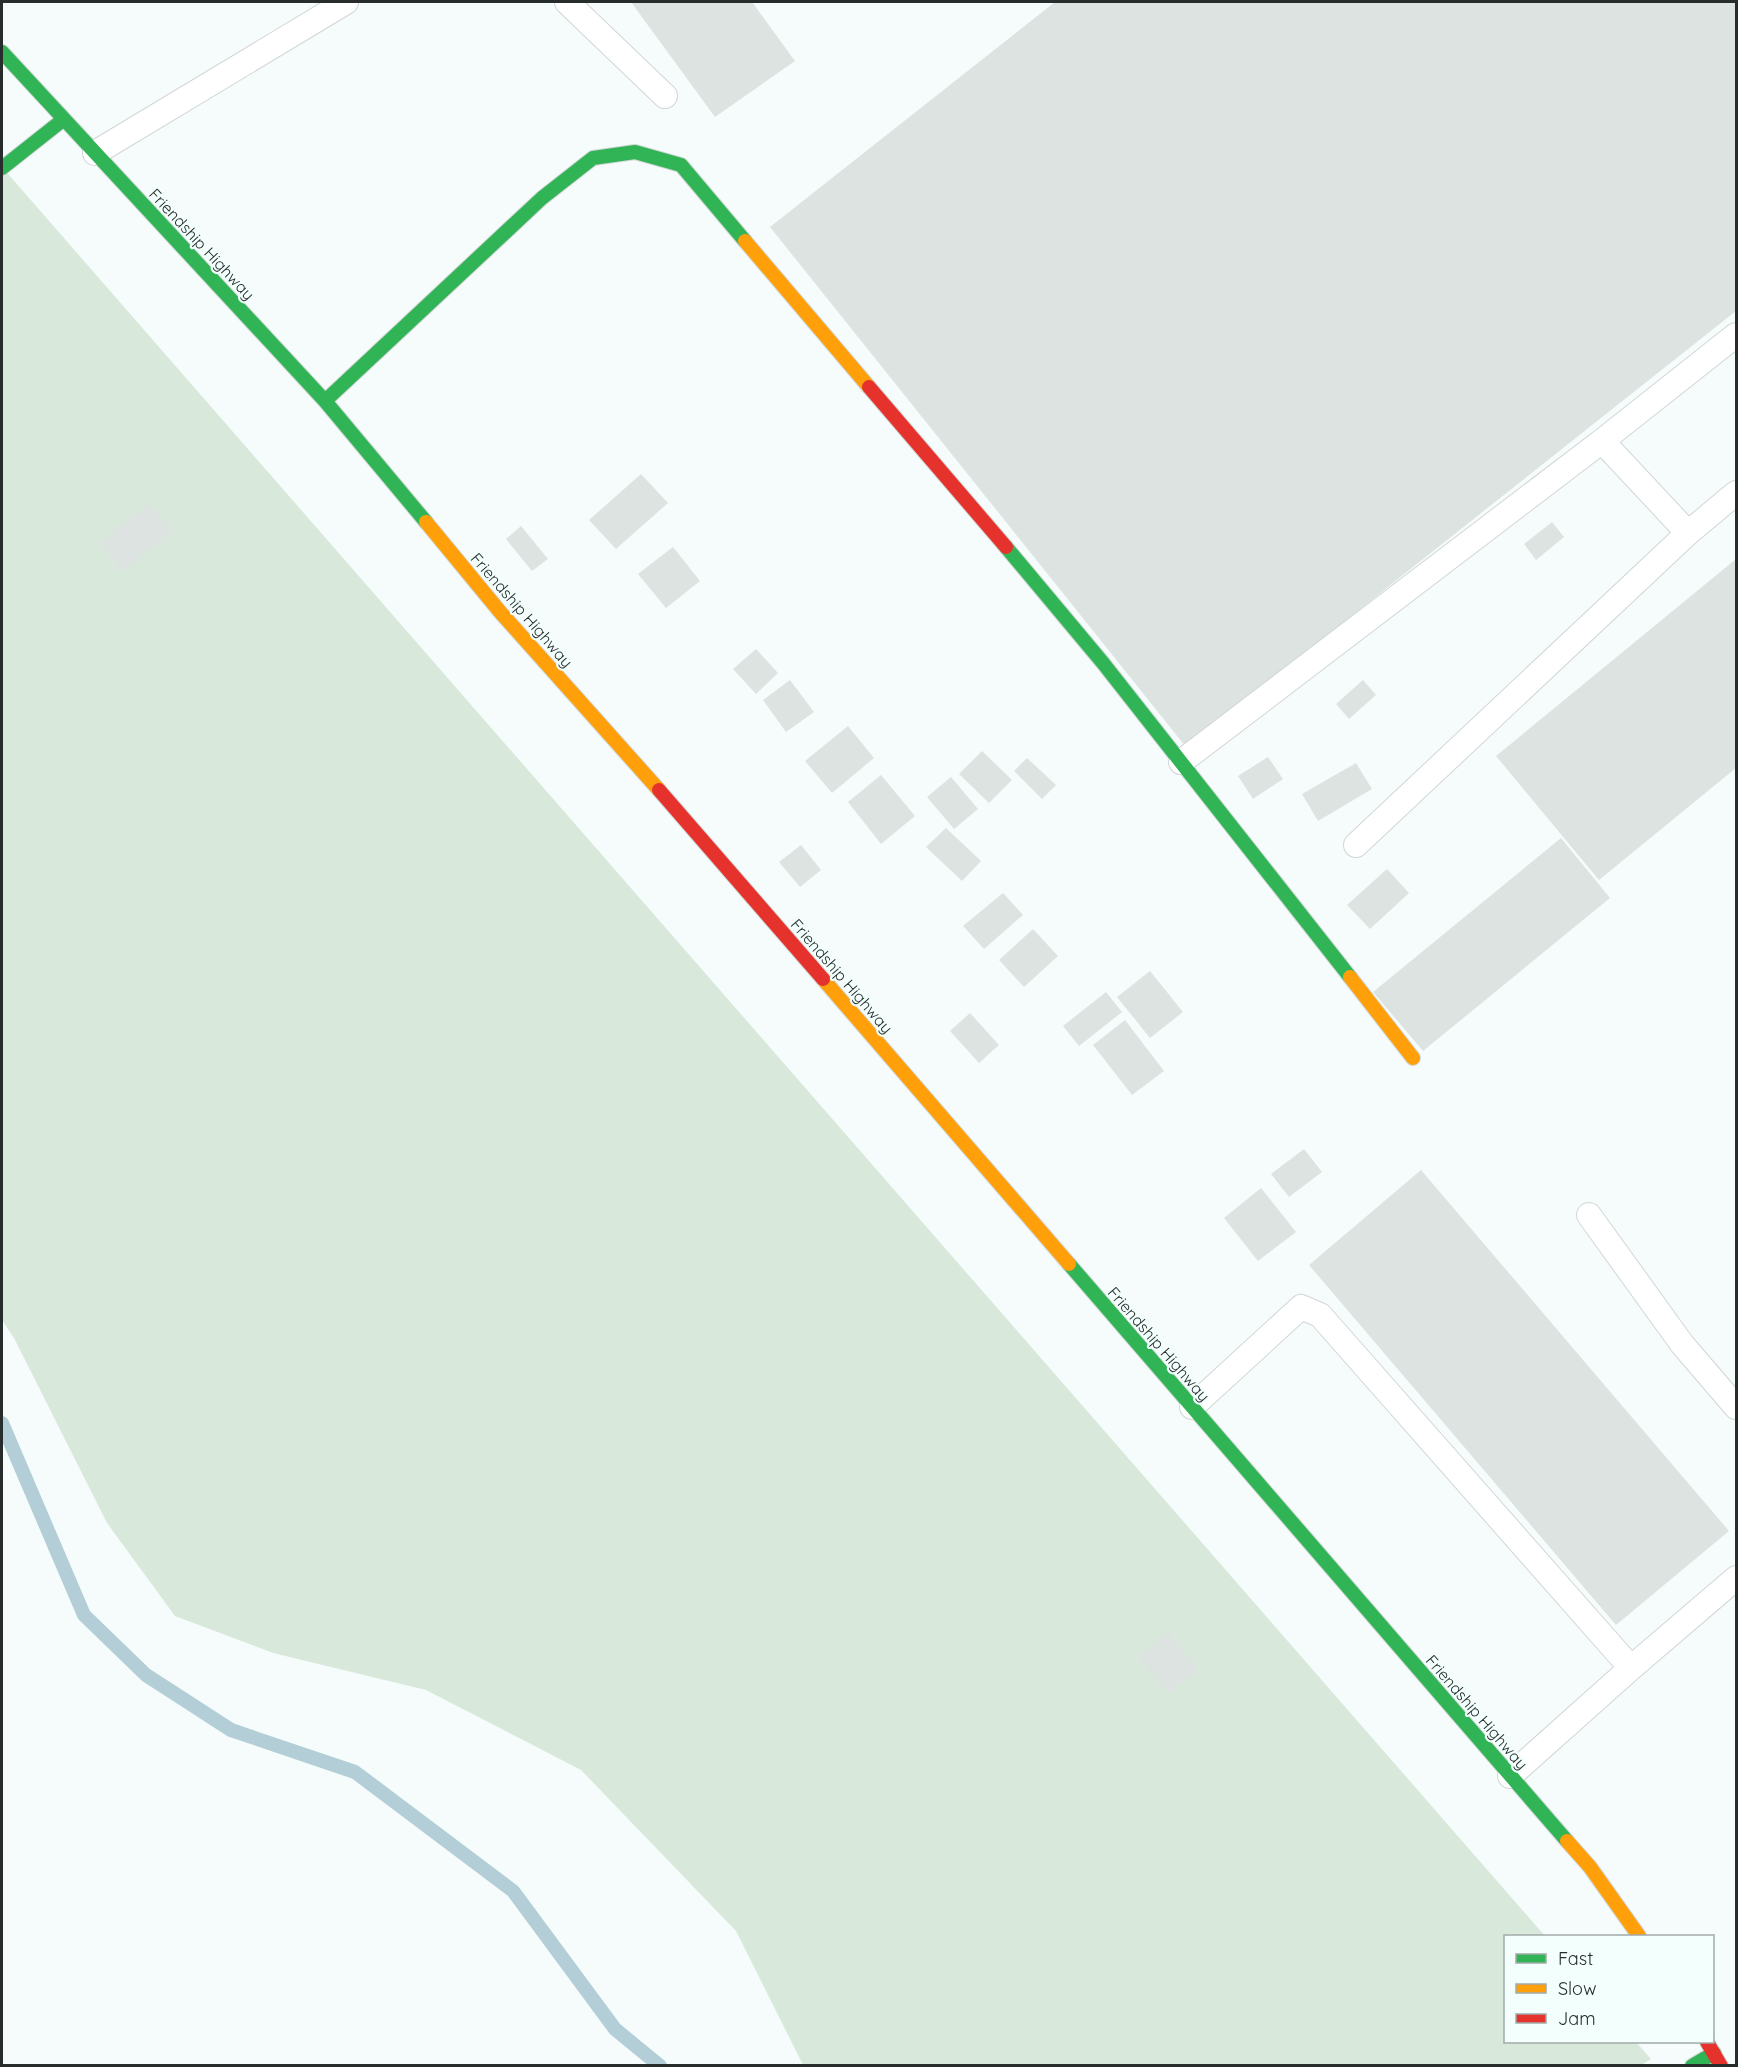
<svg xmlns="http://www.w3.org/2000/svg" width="1738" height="2067" font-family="Quicksand,sans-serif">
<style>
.green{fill:#d8e9dc}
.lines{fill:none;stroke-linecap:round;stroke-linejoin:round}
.stream{stroke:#b3ced7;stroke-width:14}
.building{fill:#dde3e1}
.lane-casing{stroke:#d1d7d6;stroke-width:26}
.fast-casing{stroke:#d1d7d6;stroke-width:16}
.slow-casing{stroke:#d1d7d6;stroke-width:16}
.jam-casing{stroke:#d1d7d6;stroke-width:16}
.lane{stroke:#fefffe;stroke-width:24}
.fast{stroke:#30b455;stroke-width:14}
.slow{stroke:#ff9f0a;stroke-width:14}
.jam{stroke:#e5322d;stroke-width:14}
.labels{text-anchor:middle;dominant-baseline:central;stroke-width:4.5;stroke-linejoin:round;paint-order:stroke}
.street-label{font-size:16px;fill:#272d2c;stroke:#f2fffc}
</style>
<rect width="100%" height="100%" fill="#f5fcfb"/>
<path class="green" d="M2,167L1545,1936H1506V2042H1636L1651,2059L1640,2066L803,2065L736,1931L581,1770L426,1690L273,1653L175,1616L107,1523L14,1338L2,1320Z"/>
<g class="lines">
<path class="stream" d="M2,1423L84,1615L146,1675L231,1730L355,1772L513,1891L615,2029L660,2066"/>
</g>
<path class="building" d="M631,2H752L795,61L715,117Z
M1055,2H1736V311L1186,747L770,227Z
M641,474L668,503L616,549L589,520Z
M149,503L172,531L123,572L99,543Z
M1552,522L1564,537L1536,560L1524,544Z
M521,526L548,559L532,571L506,539Z
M673,547L700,581L666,608L638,574Z
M1736,559V768L1599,880L1496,756Z
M756,649L778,673L756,694L733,669Z
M790,680L814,712L786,732L763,700Z
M1363,680L1376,695L1349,719L1336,704Z
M848,726L874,758L832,793L805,761Z
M982,751L1012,780L989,803L959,774Z
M1268,757L1283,779L1253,799L1238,776Z
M1027,758L1056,785L1042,799L1014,771Z
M1356,763L1372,789L1318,821L1302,794Z
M881,775L915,816L881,844L848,802Z
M951,777L978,809L954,829L927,797Z
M946,828L981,861L962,881L926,847Z
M1561,838L1610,898L1423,1051L1373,992Z
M801,845L821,870L800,887L779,862Z
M1387,869L1409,893L1370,929L1347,905Z
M1003,893L1023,915L984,949L963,926Z
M1033,929L1058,956L1024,987L999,960Z
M1150,971L1183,1012L1150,1038L1117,997Z
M1106,992L1122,1012L1079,1046L1063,1026Z
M970,1013L999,1045L979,1063L950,1031Z
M1125,1020L1164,1071L1132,1095L1093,1045Z
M1304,1149L1322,1172L1289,1197L1271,1174Z
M1421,1170L1729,1531L1616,1625L1309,1265Z
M1261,1188L1296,1232L1258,1261L1224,1218Z
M1168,1632L1198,1669L1169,1693L1138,1657Z"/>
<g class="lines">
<g class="lane-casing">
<path id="lane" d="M567,2L665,96
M95,153L346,2
M1602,441L1688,533
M1181,762L1602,441L1736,335
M1356,845L1688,533L1736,493
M1589,1215L1682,1344L1736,1407
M1192,1407L1301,1307L1320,1315L1631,1668
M1510,1776L1631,1668L1736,1578"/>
</g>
<g class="fast-casing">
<path id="fast" d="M2,52L325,401L426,522
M2,168L64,119
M325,401L542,198L593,158L635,152L681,165L745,241
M1006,547L1103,663L1350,977
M1069,1264L1567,1841
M1692,2066L1714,2053"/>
</g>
<g class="slow-casing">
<path id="slow" d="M745,241L869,387
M426,522L501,613L659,790
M1350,977L1413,1058
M823,979L1069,1264
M1567,1841L1590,1867L1639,1936"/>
</g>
<g class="jam-casing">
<path id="jam" d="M869,387L1006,547
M659,790L823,979
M1707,2042L1721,2066"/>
</g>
<use href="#lane" class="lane"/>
<use href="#fast" class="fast"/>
<use href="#slow" class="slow"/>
<use href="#jam" class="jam"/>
</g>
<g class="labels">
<g class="street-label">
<text transform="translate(202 244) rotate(47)">Friendship Highway</text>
<text transform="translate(522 610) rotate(49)">Friendship Highway</text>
<text transform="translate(842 976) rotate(49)">Friendship Highway</text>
<text transform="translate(1159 1344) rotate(49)">Friendship Highway</text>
<text transform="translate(1477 1712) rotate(49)">Friendship Highway</text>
</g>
</g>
<rect width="1738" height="2067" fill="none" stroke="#272d2c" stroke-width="6"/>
<rect x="1504" y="1935" width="210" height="108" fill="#f2fffc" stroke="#a1aba9" stroke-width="1.5"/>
<rect x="1516" y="1954" width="30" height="9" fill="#30b455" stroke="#a1aba9" stroke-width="1.5"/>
<text x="1558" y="1965" font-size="18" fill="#272d2c">Fast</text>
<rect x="1516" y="1984" width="30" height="9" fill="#ff9f0a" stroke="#a1aba9" stroke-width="1.5"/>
<text x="1558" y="1995" font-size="18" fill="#272d2c">Slow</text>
<rect x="1516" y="2014" width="30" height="9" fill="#e5322d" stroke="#a1aba9" stroke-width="1.5"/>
<text x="1558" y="2025" font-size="18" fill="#272d2c">Jam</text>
</svg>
